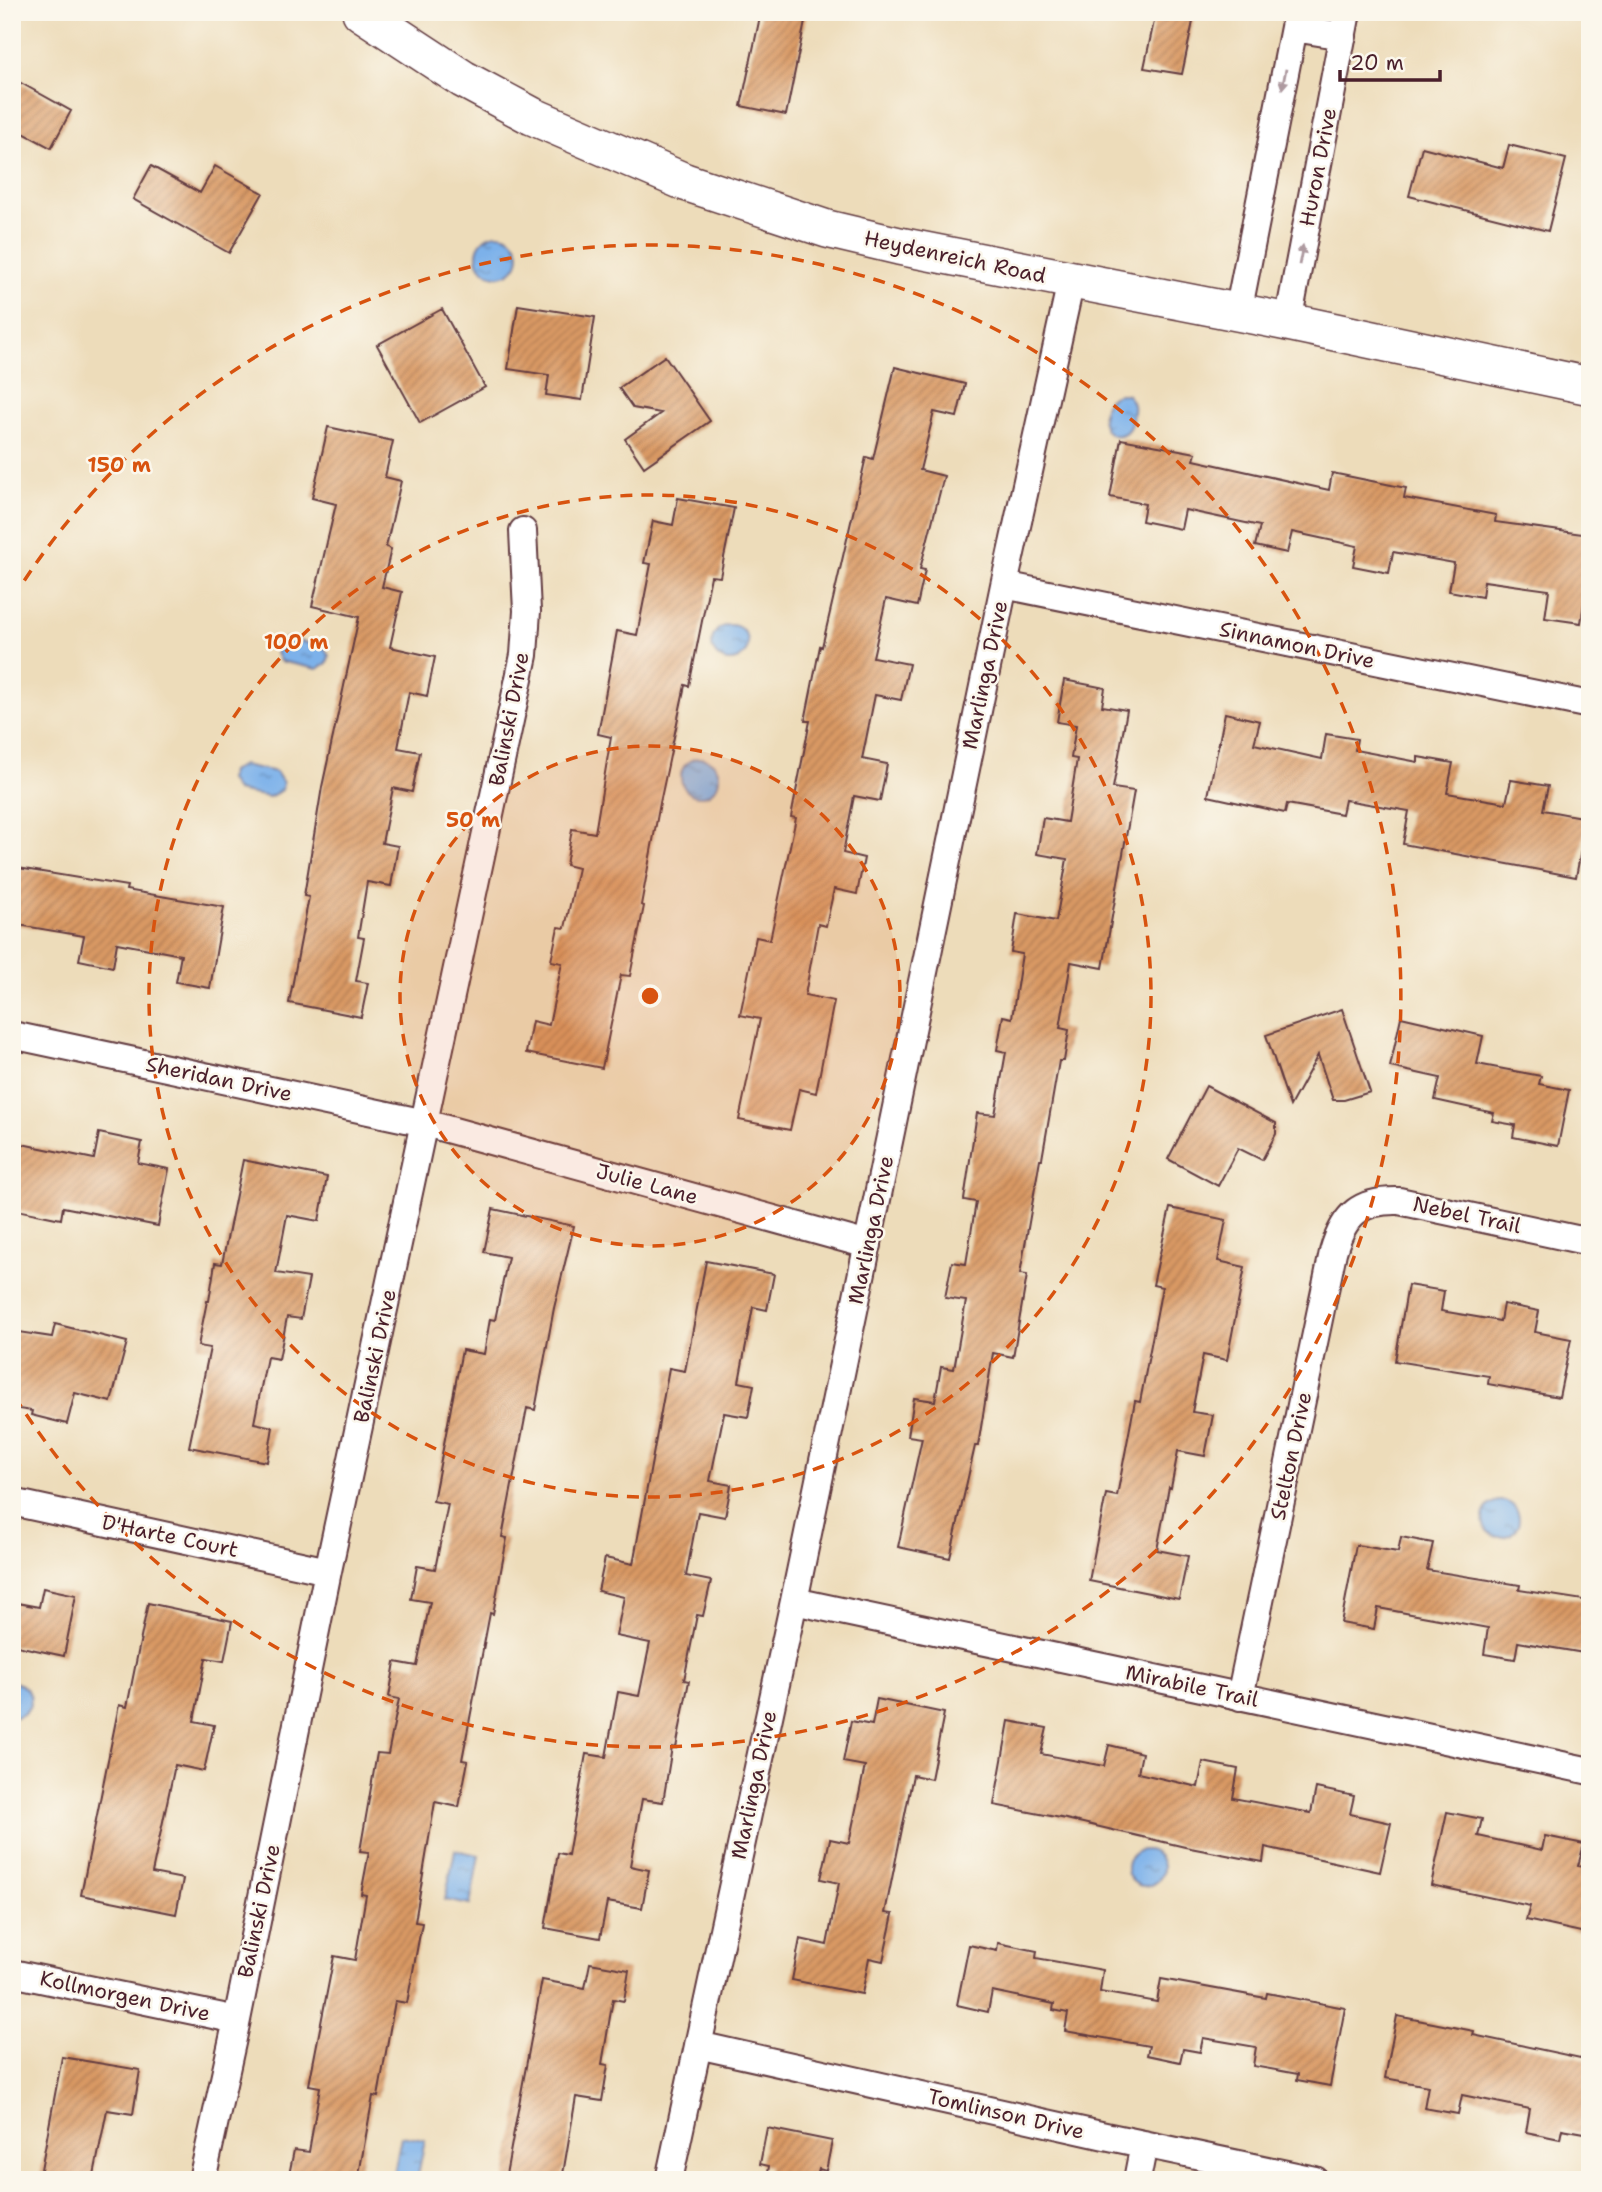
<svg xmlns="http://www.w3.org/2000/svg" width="1602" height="2192" font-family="'Shantell Sans',sans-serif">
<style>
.water{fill:url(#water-ripples);stroke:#62688a;stroke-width:2}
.building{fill:url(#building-hatch)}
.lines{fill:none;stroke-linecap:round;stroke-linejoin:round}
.street-casing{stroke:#623b40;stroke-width:30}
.secondary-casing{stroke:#623b40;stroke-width:40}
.street{stroke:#fff;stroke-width:26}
.secondary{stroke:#fff;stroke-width:37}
.oneway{fill:#ae9aa0}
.ring{fill:none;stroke:#d8530f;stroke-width:3.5;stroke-dasharray:12 9}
.labels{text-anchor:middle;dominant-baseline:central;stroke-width:5;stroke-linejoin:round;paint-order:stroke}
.street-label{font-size:21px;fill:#4a1f2b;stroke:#fbf7ec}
.centre{fill:#d8530f;stroke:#fbf7ec;stroke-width:3.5}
.ring-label{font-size:21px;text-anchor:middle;font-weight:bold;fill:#d8530f;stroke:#fbf7ec;stroke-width:5;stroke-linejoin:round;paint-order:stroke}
</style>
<defs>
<pattern id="water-ripples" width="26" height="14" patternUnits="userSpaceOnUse" patternTransform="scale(1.75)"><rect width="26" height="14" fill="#7bb1ea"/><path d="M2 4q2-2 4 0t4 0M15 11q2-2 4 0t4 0" fill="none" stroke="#678fbe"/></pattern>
<pattern id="building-hatch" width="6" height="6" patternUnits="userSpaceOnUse" patternTransform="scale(1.75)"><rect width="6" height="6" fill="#d99964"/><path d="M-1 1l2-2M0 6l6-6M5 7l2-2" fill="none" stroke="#b27c53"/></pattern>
</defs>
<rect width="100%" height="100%" fill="#fbf7ec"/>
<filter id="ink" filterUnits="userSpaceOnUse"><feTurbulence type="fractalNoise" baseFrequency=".0143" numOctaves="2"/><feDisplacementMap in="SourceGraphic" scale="14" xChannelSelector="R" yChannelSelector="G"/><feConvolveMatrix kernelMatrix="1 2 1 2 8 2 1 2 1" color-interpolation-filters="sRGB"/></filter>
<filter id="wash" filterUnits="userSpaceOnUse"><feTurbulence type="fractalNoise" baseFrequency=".00686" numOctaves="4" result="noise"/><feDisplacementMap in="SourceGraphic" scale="28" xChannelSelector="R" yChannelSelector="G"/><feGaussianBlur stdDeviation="1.57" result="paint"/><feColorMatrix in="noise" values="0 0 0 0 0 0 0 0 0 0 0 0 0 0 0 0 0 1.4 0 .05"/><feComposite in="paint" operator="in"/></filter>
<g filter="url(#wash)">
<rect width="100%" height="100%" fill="#eddcba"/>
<path class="water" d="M477 255a21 21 0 1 1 42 0a21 21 0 1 1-42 0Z
M1119,394H1126C1135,402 1134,408 1132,419C1128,446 1095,438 1104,408C1106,399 1111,396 1119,394Z
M712 643a18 18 0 1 1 36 0a18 18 0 1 1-36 0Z
M286,638L324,647L329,656L327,663L317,669L280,661L276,653L279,644Z
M681 777a19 19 0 1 1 38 0a19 19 0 1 1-38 0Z
M242,765L276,772L283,783L282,790L269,797L236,791L229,780L231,772Z
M1483 1519a18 18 0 1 1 36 0a18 18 0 1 1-36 0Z
M12,1682C37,1686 37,1714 12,1718Z
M455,1850L479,1855L470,1905L445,1900Z
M1127 1868a18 18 0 1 1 36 0a18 18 0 1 1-36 0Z
M401,2136L425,2140L417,2180H393Z"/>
<g id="blocks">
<path class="building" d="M761,12H807L786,115L741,106Z
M1156,12H1195L1182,74L1144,68Z
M12,78L71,111L51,148L12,127Z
M1509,145L1566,159L1548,231L1409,196L1422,147L1503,168Z
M151,166L200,193L215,166L263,193L229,253L133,199Z
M518,305L595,317L582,400L546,395L549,375L508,369Z
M442,309L485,387L420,423L377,345Z
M665,356L710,421L644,467L625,439L661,413L633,408L619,388Z
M895,367L965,384L957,417L934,412L920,470L944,476L920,569L925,570L917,606L886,599L873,657L909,664L901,700L875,695L862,759L887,764L880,801L854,796L843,853L864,858L857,894L834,889L826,926L818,924L805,995L834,1001L816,1093L799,1089L790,1130L739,1120L760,1019L740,1015L756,937L770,940L796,818L791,817L810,721H805L820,646L822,647L866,457L873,459Z
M328,427L393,441L385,477L401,481L386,547L391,549L382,587L402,592L390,647L435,657L427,696L409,692L398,748L420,752L412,792L393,788L382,843L398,846L391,886L367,882L358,937L364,938L356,981L368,983L361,1017L289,1003L309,897L304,896L322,787L359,617L312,606L336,504L312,498Z
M1121,439L1196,453L1194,460L1329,490L1332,473L1406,488L1404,498L1496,515L1495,522L1590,535V563L1581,623L1545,618L1549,590L1484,581L1482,597L1449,591L1454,563L1393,552L1389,573L1353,566L1357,546L1292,532L1287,553L1255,546L1260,526L1185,510L1181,529L1142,521L1145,504L1110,497Z
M678,498L734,508L720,577L711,576L689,686L685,685L660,803L641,905L644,906L630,976L621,975L602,1068L526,1053L532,1021L549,1025L562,963L551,961L558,927L565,928L578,868L566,865L572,829L595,833L611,737L598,734L617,631L637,635L651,564L644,563L653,521L673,525Z
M1064,680L1105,688L1102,706L1127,710L1113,788L1134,791L1103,968L1071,962L1060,1028L1069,1030L1064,1061H1059L1042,1159H1040L1020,1274L1027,1275L1013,1357L993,1353L978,1446H975L950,1558L898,1547L922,1438L908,1436L914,1398L935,1401L941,1367L954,1369L966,1301L945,1298L952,1262L966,1264L976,1202L964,1200L977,1113L995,1115L1006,1052L997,1050L1003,1016L1012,1018L1022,954L1011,952L1017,914L1056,921L1067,859L1037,854L1043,818L1067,822L1077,759L1071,758L1076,725L1057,722Z
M1225,713L1260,721L1254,744L1322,759L1326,734L1357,739L1355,750L1418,762V757L1453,763L1447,793L1506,803L1511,780L1548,786L1543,810L1587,818L1576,877L1403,844L1409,811L1345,800L1342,814L1287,804L1285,813L1208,796Z
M12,867L127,886L126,890L224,907L210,988L176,982L181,955L117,943L113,967L79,960L84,936L12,924Z
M1342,1009L1370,1092L1344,1100H1333L1318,1055L1290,1106L1266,1035Z
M1401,1017L1483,1036L1477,1064L1541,1076L1539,1084L1569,1090L1558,1146L1513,1137L1515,1125L1492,1121L1494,1113L1435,1100L1440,1078L1390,1067Z
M1206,1086L1276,1123V1134L1262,1160L1238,1148L1218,1186L1168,1159Z
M99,1133L142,1142L138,1163L169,1169L158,1226L63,1207L61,1219L12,1209V1142L94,1159Z
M243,1160L327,1177L319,1221L287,1215L276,1273L309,1278L301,1319L287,1317L279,1359L267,1357L254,1423L273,1427L267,1462L189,1447L210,1348L198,1346L207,1301H209L215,1263L222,1264Z
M1170,1208L1226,1220L1218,1261L1245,1267L1227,1360L1203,1355L1192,1412L1213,1415L1205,1456L1178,1451L1171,1488L1169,1487L1157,1550L1188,1556L1179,1599L1089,1581L1106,1494L1117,1496L1135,1401L1140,1402L1162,1287L1153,1285Z
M493,1209L574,1226L554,1308L535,1410L527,1408L502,1537L507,1538L493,1614L490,1613L462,1760L468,1761L459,1807L435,1802L415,1922L422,1923L407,2003L395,2001L378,2097L373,2096L358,2180H288L294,2150L309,2152L320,2087L309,2085L334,1956L355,1960L366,1895L361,1894L369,1852L360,1851L377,1753L388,1754L399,1699L389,1697L395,1662L417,1666L430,1602L411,1599L417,1566L435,1569L448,1504L433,1501L462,1350L484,1354L490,1319L495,1320L508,1257L484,1252Z
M706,1261L774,1274L767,1310L753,1307L739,1382L754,1385L748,1417L724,1413L710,1481L731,1485L725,1517L698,1512L686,1576L711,1581L703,1616L697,1615L684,1680L689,1681L676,1748L672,1747L663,1802L642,1799L630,1866L649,1870L642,1908L607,1902L600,1938L545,1928L558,1853L568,1855L586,1754L606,1757L618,1692L639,1696L650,1643L616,1636L624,1597L598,1591L605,1558L633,1564L669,1368L685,1371Z
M1408,1285L1444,1291L1441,1311L1500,1321L1503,1304L1539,1311L1535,1332L1571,1339L1559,1397L1488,1384L1489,1376L1395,1361Z
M55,1324L127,1342L111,1402L75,1393L67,1424L31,1415L32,1411L12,1408V1331L52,1337Z
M1401,1537L1433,1543L1427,1570L1520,1585L1519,1590L1590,1601V1654L1518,1642L1515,1659L1484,1654L1488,1628L1378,1608L1374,1629L1341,1623L1356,1545L1398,1552Z
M43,1588L76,1595L64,1656L12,1645V1602L39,1607Z
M148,1603L232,1621L224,1661L206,1658L194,1721L214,1725L204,1771L175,1765L152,1873L183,1879L176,1914L81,1895L119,1705L127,1707Z
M877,1699L944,1713L931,1779L913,1775L885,1913L893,1914L883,1961L869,1958L862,1994L792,1980L800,1939L827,1945L839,1883L821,1879L830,1839L849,1843L865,1766L843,1762L851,1721L872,1725Z
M1009,1721L1047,1728L1041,1754L1104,1766L1109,1745L1142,1753L1138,1773L1198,1787L1203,1762L1238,1769L1233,1798L1311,1813L1316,1788L1354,1796L1350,1814L1391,1823L1380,1872L1265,1847L1263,1862L1185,1847L1066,1819L994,1805Z
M1447,1812L1482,1819L1478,1836L1542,1850L1545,1836L1584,1844L1578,1866L1590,1868V1934L1526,1920L1530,1906L1431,1885Z
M998,1943L1037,1951L1036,1958L1103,1970L1100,1992L1157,2002L1161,1979L1266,1998L1267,1993L1345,2008L1330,2086L1297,2080L1298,2074L1253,2066L1256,2047L1203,2038L1200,2052L1183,2049L1180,2062L1147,2055L1149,2046L1065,2031L1068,2013L1053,2010L1054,2004L992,1991L988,2012L957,2005L969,1945L997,1951Z
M590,1963L629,1970L624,2001L613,1999L602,2064L608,2065L602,2101L576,2097L562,2180H505L542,1980L585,1988Z
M1397,2016L1474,2031L1473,2035L1590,2060V2134L1562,2129L1560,2139L1526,2132L1530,2109L1462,2095L1458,2114L1424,2108L1428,2086L1385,2078Z
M62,2057L140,2070L133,2114L107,2110L93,2180H39Z
M767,2128L832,2141L826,2171L819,2169L816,2180H767L769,2166L760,2164Z"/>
</g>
</g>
<g filter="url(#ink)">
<use href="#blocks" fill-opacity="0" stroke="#623b40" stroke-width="2"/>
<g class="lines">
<g class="street-casing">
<path id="street" d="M1294,28L1343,36
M1238,313L1297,12
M1288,322L1347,12
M1004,585L1590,705
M12,1035L425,1123L868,1245
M12,1502L328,1571
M794,1601L1590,1771
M1240,1697L1333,1252C1344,1214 1360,1200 1399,1201L1590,1242
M12,1973L237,2020
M698,2045L1105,2136L1315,2180
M202,2180L237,2020L328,1571L524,655L527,611L523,531
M669,2180L794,1601L1004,585L1071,281
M1137,2180L1144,2144"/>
</g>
<g class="secondary-casing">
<path id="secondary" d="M361,12L463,79L532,116L685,182L827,229L899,246L1288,322L1590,386"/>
</g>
<use href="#street" class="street"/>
<use href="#secondary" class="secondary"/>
</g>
<defs><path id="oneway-solid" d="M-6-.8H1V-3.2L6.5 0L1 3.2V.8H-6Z" transform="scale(1.75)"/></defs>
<g class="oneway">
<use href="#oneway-solid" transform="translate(1284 79) rotate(101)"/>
<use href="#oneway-solid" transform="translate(1301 255) rotate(-79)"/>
</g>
</g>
<circle cx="650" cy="996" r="250" fill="#d8530f" fill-opacity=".12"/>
<g class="ring">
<circle cx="650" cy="996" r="250"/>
<circle cx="650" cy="996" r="501"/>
<path d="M13 598A751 751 0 1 1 13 1394"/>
</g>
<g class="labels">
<g class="street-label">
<text transform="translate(1318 167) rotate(-79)">Huron Drive</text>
<text transform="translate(955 257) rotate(12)">Heydenreich Road</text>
<text transform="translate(1297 645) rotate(12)">Sinnamon Drive</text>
<text transform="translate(985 675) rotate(-78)">Marlinga Drive</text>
<text transform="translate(509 719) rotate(-79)">Balinski Drive</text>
<text transform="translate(219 1079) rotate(12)">Sheridan Drive</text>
<text transform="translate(647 1184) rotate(15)">Julie Lane</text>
<text transform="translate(1467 1215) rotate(12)">Nebel Trail</text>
<text transform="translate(871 1230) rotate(-78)">Marlinga Drive</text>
<text transform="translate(375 1356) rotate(-78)">Balinski Drive</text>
<text transform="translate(1291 1456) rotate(-78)">Stelton Drive</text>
<text transform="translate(170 1536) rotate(12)">D'Harte Court</text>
<text transform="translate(1192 1686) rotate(12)">Mirabile Trail</text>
<text transform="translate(754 1785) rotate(-78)">Marlinga Drive</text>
<text transform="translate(259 1911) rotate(-78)">Balinski Drive</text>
<text transform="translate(125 1996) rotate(12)">Kollmorgen Drive</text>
<text transform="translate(1006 2114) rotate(13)">Tomlinson Drive</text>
</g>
</g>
<circle cx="650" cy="996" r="10" class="centre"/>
<g class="ring-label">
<text x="119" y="472">150 m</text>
<text x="296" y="649">100 m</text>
<text x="473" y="827">50 m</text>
</g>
<rect width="1602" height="2192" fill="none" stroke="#fbf7ec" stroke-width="42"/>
<path d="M1340 70v10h100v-10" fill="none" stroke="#4a1f2b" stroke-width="3.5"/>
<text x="1350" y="70" font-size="21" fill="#4a1f2b" stroke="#fbf7ec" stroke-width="5" paint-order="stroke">20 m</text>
</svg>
